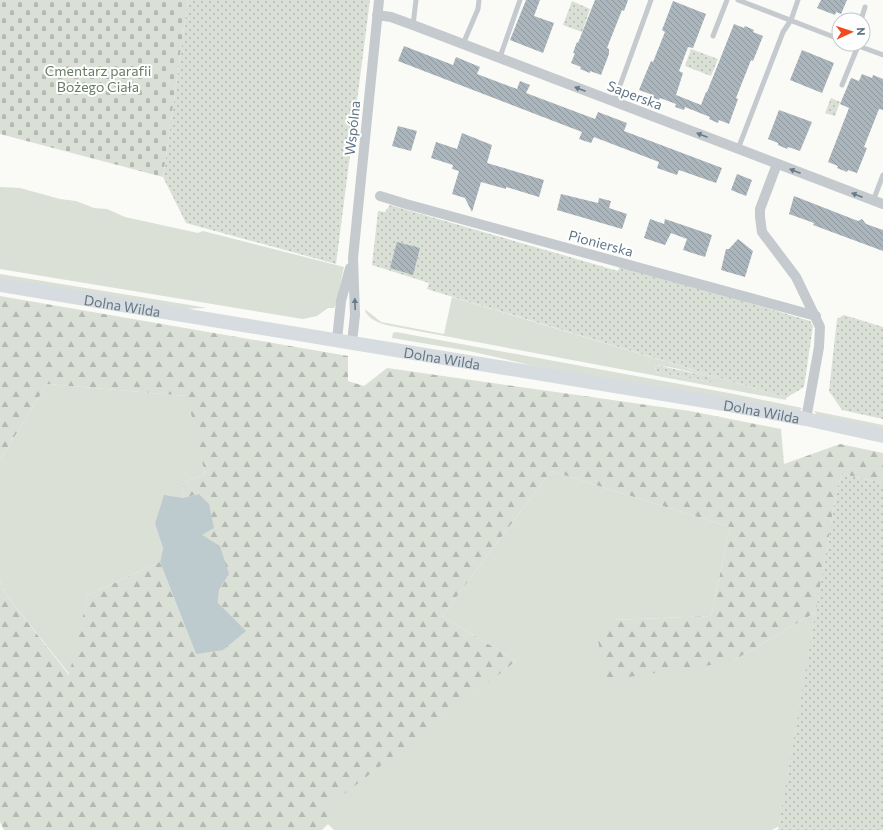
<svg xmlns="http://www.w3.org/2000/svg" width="883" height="830" font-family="Commissioner,sans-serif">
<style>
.grass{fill:#dae0d6;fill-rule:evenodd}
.forest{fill:url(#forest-firs)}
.cemetery{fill:url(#cemetery-stones)}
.park{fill:url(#park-dots)}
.water{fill:#bdcace}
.building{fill:url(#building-back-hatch)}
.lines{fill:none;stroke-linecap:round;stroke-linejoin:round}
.lane{stroke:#c5cace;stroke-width:5}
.street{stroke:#c5cace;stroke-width:10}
.secondary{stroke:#d6dcdf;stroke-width:14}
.oneway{fill:#677b89}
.labels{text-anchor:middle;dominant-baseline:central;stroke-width:4;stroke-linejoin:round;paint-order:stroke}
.park-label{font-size:14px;fill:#677c62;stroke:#fff}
.street-label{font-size:14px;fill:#627785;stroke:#fff}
</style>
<defs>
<pattern id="forest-firs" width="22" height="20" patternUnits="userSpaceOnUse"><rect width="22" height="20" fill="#dae0d6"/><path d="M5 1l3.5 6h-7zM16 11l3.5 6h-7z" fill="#b4bab3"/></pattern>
<pattern id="cemetery-stones" width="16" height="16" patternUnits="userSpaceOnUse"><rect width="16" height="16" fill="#dae0d6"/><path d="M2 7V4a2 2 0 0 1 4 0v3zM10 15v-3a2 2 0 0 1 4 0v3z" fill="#b4bab3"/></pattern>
<pattern id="park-dots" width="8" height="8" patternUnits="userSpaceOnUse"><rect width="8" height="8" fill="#dae0d6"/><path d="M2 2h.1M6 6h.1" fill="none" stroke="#b4bab3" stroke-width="1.8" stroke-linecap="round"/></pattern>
<pattern id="building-back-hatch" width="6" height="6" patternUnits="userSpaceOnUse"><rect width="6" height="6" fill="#abb5bc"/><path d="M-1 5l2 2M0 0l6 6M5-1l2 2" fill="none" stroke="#8f989e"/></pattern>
</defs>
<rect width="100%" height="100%" fill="#fafaf7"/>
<path class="grass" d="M0,187L20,188L60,199L76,201L94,208L107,209L125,217L198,233L203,231L344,267L336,304L334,308H328L317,316L303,319L0,269Z
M0,274L196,306L206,308L184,309L0,279Z
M452,297L786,398V400L391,326C382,324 368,320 365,310H366L381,322L444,334ZM656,365C675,367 693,373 711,377V382L655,372Z
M396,332L734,394L802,408L800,411L539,367L469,351L392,338L393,333Z
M47,384L188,396L205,474L184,482L182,498L155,524L163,548L160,562L88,595L70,675L4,592L0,579V460Z
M814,411L883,425V430L817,415Z
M551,471L730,527L711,616L612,620L731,662L816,612L779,826L772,830H334L328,824L325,808L516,661L442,616Z"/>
<path class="forest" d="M0,296L348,356V381L364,386L387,368L690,411L781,429L784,464L840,444L883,453V483L842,474L837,489L816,612L731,662L607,680L597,637L612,620L711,616L730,527L551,471L442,616L516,661L326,808L328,824L322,830H4L0,822V579L4,592L69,675L88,595L160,562L196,654L218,603L219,590L229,574L202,535L199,494L182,498L184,482L205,474L187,396L47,384L0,460Z"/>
<path class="cemetery" d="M0,0H188L163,177L0,134Z"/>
<path class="park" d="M188,0H370L336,264L186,223L163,177Z
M572,1L590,9L582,32L563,25Z
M691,49L718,59L711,76L685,66Z
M831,98L840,102L835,116L825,113Z
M390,205L618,271L621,264L810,321L813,326L804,387L786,398L427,289L429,283L372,265L378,211L385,212Z
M844,315L883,327V419L842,410L829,391L837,319Z
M656,365L711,377V382L655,372Z
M842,474L883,483V830H778L837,489Z"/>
<path class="water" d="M199,494L209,504L214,528L202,535L220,546L229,574L219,590L218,603L246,631L223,650L196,654L160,562L163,548L155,524L164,495L182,498Z"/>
<path class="building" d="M526,0H540L534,16L554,23L543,53L510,40Z
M595,0H628L624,11L622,10L607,48L609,49V54L601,75L590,71V73L580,69L581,67L571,63L575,53H573L577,42L578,43Z
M821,0H847L841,14L836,12L835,15L817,8Z
M673,1L706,14L693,48L688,47L679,71L683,73L676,95L701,105L706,92H707L734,24L744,28L745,26L754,30L753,32L763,36L753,61L751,60L736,98L738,99L729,124L719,120L718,123L709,119L710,117L685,107L684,110L675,107L676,104L660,98L659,100L649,96L650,94L639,90L651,61L653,62L665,32L662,30Z
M404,46L453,65L456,57L480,67L477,74L517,89L520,81L530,85L526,93L595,119L598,112L627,123L624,131L722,168L716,183L679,170L677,175L657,168L659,162L594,137L591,143L579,139L582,132L398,61Z
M802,50L834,63L822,93L790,80Z
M862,74L872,78L873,75L883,79V110L879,109L864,147L867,148L857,173L848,170L847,172L837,168L838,166L828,162L849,108L840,104L851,78L859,81Z
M779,110L812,122L800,151L788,147L787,149L778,145V143L768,139Z
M398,126L417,131L411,151L392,146Z
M462,133L492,145L487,163L544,180L539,197L506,187V189L481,182L472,212L465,198L452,194L459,171L452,169L453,165L431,158L436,142L457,149Z
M737,174L752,180L746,196L731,190Z
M561,194L598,203L599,198L611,201L609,208L627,214L622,229L557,210Z
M794,196L858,221L862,219L866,224L883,230V251L813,225L814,223L789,214Z
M650,219L664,224L665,219L712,235L705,257L683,250L687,239L671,233L665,245L644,238Z
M738,239L753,251L745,277L721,270L726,249H729Z
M397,242L420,248L413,275L390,268Z"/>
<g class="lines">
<path class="lane" d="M738,0L839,39
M861,20L865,7
M413,25L416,0
M713,36L727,0
M463,44L478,9L479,0
M853,44L883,55
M500,57L520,0
M842,85L858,46
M614,102L651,0
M738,149L783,32L791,20L798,0
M873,201L883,175"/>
<path class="street" d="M377,15L391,17L413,25L883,204
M777,164L760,209V217L762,232L796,277L820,327L819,347L806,419
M380,196L406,204L816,316
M337,340L341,301L350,268
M352,342L355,315L353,258L379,0"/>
<path class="secondary" id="s1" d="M0,285L730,405L806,419L883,436"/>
</g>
<defs><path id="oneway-solid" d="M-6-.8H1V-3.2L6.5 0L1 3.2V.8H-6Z"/></defs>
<g class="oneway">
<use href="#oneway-solid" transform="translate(580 89) rotate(-159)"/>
<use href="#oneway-solid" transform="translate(702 135) rotate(-159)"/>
<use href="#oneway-solid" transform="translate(795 171) rotate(-159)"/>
<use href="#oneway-solid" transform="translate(857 195) rotate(-159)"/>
<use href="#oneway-solid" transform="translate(355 304) rotate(-92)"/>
</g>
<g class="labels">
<g class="park-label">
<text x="98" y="70">Cmentarz parafii<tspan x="98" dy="16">Bożego Ciała</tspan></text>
</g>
<g class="street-label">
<text transform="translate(635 95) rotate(21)">Saperska</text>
<text transform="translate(352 128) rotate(-84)">Wspólna</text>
<text transform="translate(601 243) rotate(15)">Pionierska</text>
<text stroke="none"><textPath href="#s1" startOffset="124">Dolna Wilda</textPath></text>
<text stroke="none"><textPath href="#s1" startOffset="448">Dolna Wilda</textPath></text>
<text stroke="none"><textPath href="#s1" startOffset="772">Dolna Wilda</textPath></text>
</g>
</g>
<g transform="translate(851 32) rotate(87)"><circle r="19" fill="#ffffff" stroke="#c0c9ce"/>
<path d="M0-3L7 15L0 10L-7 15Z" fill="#f3491f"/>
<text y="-6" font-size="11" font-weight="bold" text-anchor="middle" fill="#627785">N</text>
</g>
</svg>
